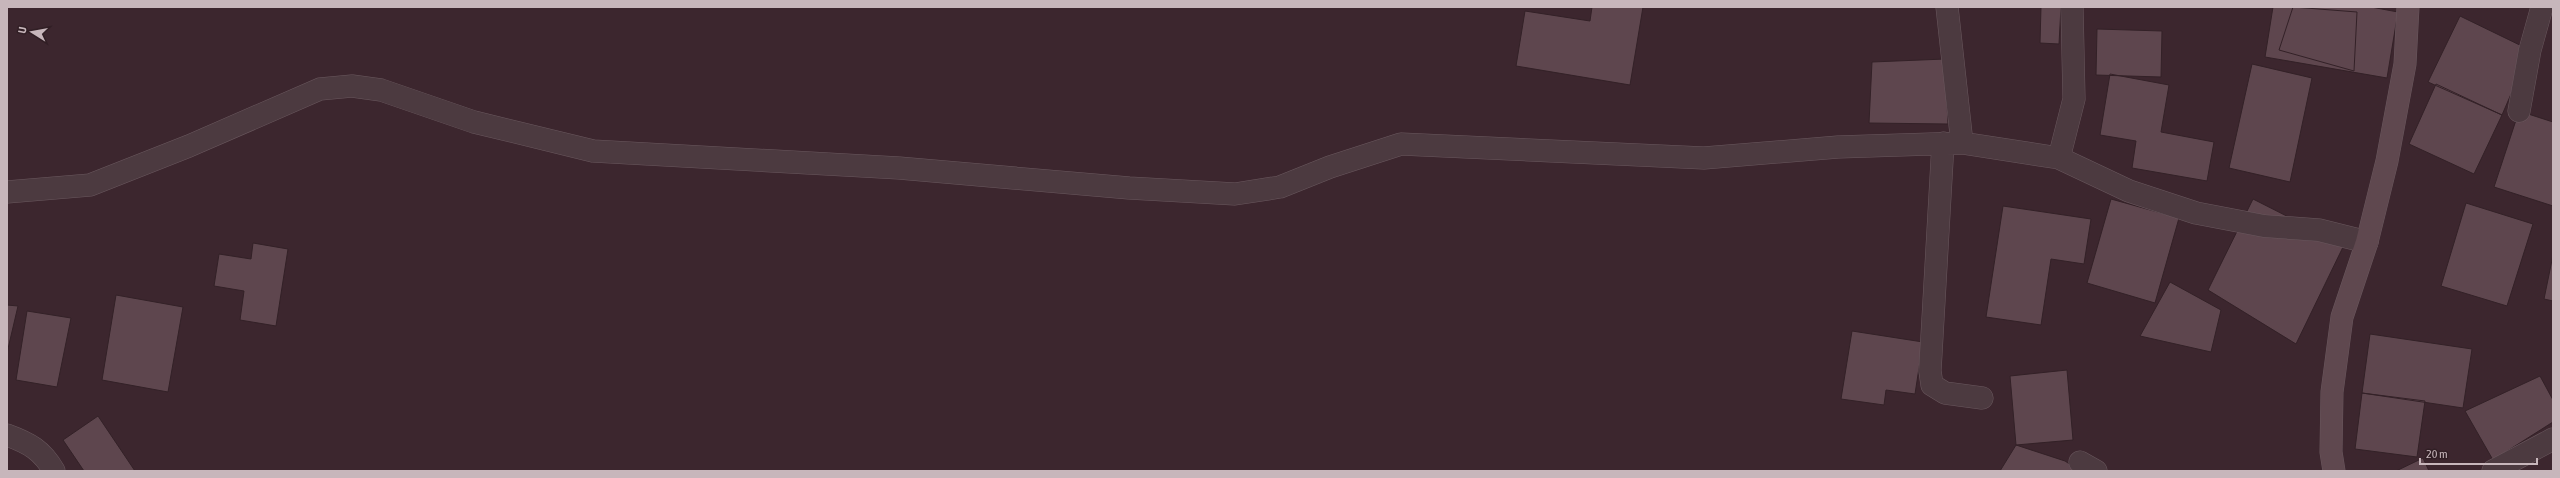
<svg xmlns="http://www.w3.org/2000/svg" width="2560" height="478" font-family="'Asap Condensed',sans-serif">
<style>
.building{fill:#5e464e;stroke:#332127}
.lines{fill:none;stroke-linecap:round;stroke-linejoin:round}
.street-casing{stroke:#6a585e;stroke-width:23}
.secondary-casing{stroke:#6a585e;stroke-width:23}
.street{stroke:#4c3a40;stroke-width:22}
.secondary{stroke:#5f484f;stroke-width:22}
</style>
<rect width="100%" height="100%" fill="#3c262e"/>
<path class="building" d="M1592,7H1643L1630,85L1516,66L1525,11L1590,21Z
M2041,7H2061L2059,44L2040,43Z
M2273,7H2371L2398,12L2387,78L2265,57Z
M2293,7L2357,12L2354,71L2279,50Z
M2460,16L2530,50L2502,115L2428,82Z
M2097,29L2162,31L2161,77L2096,75Z
M1945,59L1948,124L1869,123L1872,62Z
M2252,64L2312,78L2290,182L2229,168Z
M2110,74L2169,85L2161,132L2214,142L2207,181L2132,168L2136,141L2100,135Z
M2436,84L2502,115L2474,174L2409,144Z
M2519,111L2553,122V206L2494,187Z
M2111,199L2179,218L2155,303L2087,283Z
M2253,199L2344,245L2296,344L2208,290Z
M2466,203L2533,224L2507,306L2441,286Z
M2003,206L2091,219L2084,264L2051,259L2041,325L1986,317Z
M253,243L288,249L276,326L240,320L244,291L214,286L219,254L251,259Z
M2553,255V301L2544,299Z
M2170,282L2221,310L2211,352L2140,336Z
M116,295L183,307L168,392L102,380Z
M7,305L18,306L7,353Z
M27,311L71,318L57,387L16,380Z
M1852,331L1923,342L1915,394L1886,390L1884,405L1841,399Z
M2370,334L2472,349L2463,408L2362,393Z
M2067,370L2073,440L2016,445L2010,376Z
M2540,376L2553,400V422L2493,460L2465,411Z
M2362,393L2425,401L2417,457L2355,449Z
M98,416L135,471H84L63,440Z
M2016,445L2065,461L2080,471H2000Z
M2423,458L2429,471H2396Z"/>
<g class="lines">
<g class="street-casing">
<path id="street" d="M1947,7L1962,143
M2519,111L2530,50L2542,7
M1943,143L1930,371L1932,385L1945,393L1982,398
M2059,158L2074,99L2072,7
M7,192L90,185L189,146L320,89L352,86L381,90L474,122L593,151L899,168L1129,188L1235,194L1280,187L1330,167L1401,144L1704,158L1838,147L1962,143L2059,158L2129,191L2196,213L2264,226L2319,230L2367,242
M7,435C29,443 42,450 54,471
M2080,462L2096,471
M2493,471L2553,439"/>
</g>
<g class="secondary-casing">
<path id="secondary" d="M2334,471L2331,452L2332,392L2342,317L2367,242L2387,161L2405,64L2408,7"/>
</g>
<use href="#street" class="street"/>
<use href="#secondary" class="secondary"/>
</g>
<rect width="2560" height="478" fill="none" stroke="#c7b6bb" stroke-width="16"/>
<g transform="translate(32 32) rotate(281)" stroke="#311f25" stroke-width="3" paint-order="stroke">
<path d="M0-3L7 15L0 10L-7 15Z" fill="#c7b6bb"/>
<text y="-6" font-size="11" font-weight="bold" text-anchor="middle" fill="#c7b6bb">U</text>
</g>
<path d="M2420 458v6h117v-6" fill="none" stroke="#c7b6bb" stroke-width="2"/>
<text x="2426" y="458" font-size="12" fill="#c7b6bb" stroke="#311f25" stroke-width="3" paint-order="stroke">20 m</text>
</svg>
